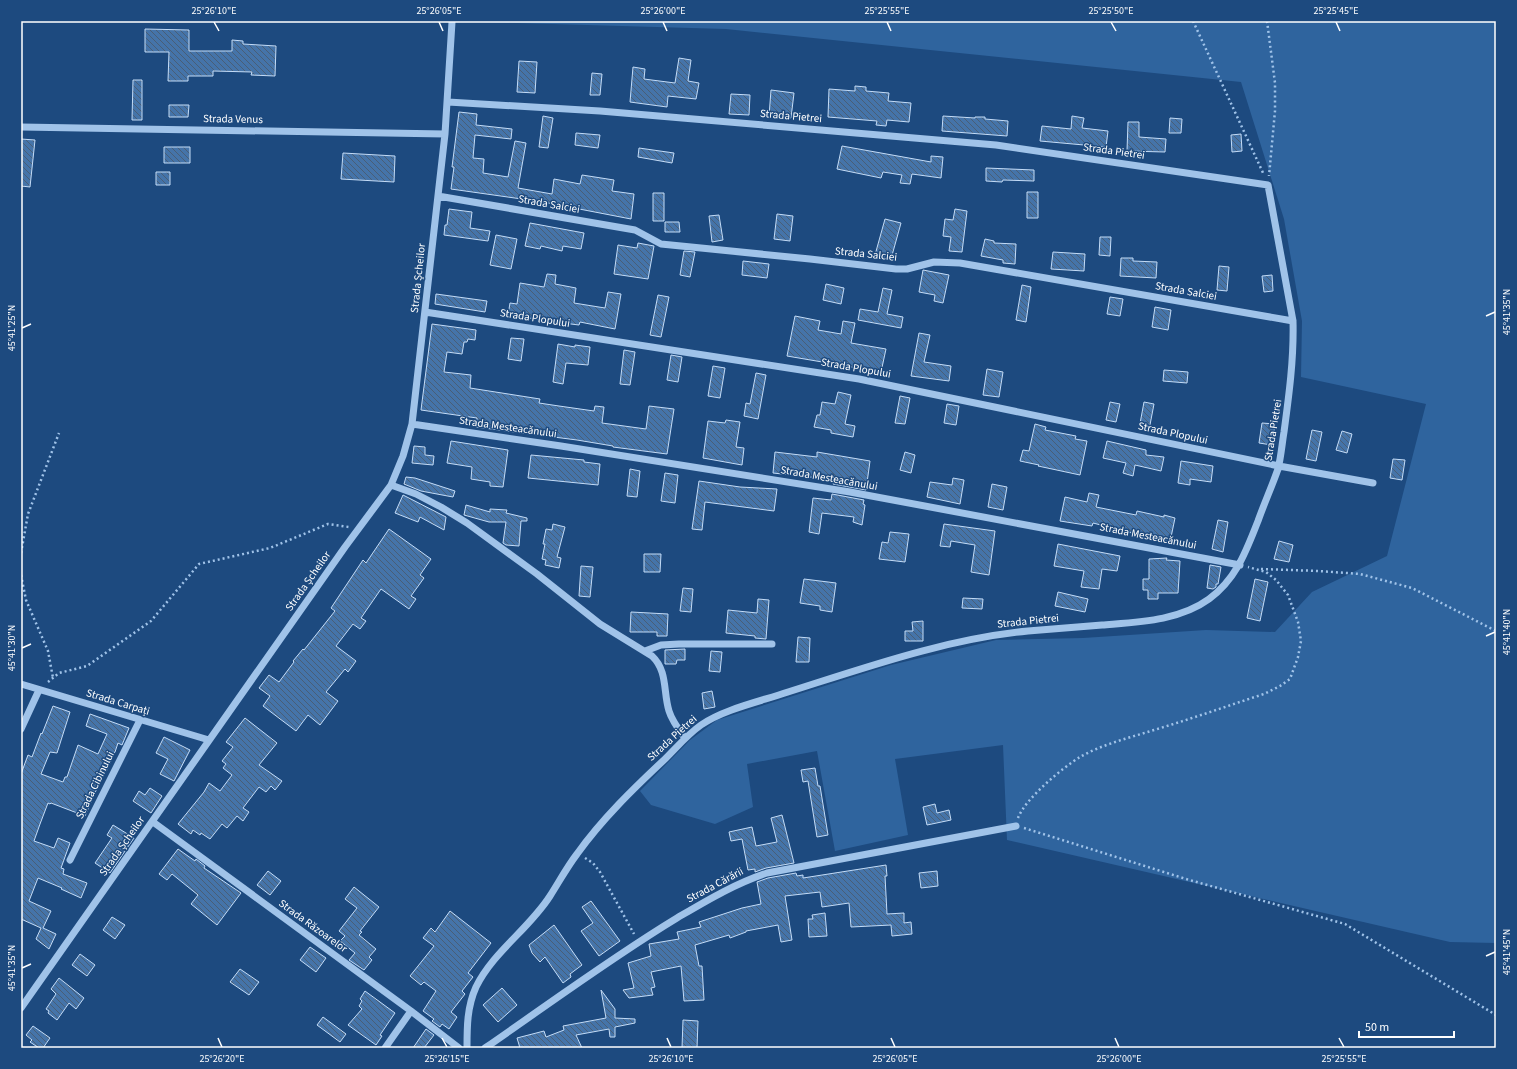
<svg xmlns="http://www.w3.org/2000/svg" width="1517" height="1069" font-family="'Source Sans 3',sans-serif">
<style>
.green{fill:#2f649e}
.building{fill:url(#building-back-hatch);stroke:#c4dcf7}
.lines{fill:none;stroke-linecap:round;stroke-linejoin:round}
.path{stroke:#a0c3e9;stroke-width:2.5;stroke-dasharray:2 3;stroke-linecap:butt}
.minor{stroke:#a0c3e9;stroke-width:7}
.ticks{fill:none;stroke:#fff;stroke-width:1.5}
.labels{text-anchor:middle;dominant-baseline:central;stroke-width:3;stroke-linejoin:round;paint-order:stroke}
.street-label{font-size:11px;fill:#fff;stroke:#1d4a7f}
.neatline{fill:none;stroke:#fff;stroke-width:1.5}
.ticks-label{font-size:10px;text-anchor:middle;fill:#fff}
</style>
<defs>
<pattern id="building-back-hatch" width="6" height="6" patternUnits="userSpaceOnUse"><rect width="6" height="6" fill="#4574a9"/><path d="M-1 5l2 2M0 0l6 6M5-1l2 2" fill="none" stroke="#495e76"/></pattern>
</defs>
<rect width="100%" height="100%" fill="#1d4a7f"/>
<path class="green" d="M443,21H1496V943L1450,942L1007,840L1003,745L895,759L908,835L835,851L817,751L747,764L753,807L715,824L651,805L640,791L690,740L717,720L891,665L996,640L1083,638L1206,630L1275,632L1312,592L1387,556L1426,404L1301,377L1302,321L1284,219L1241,82L726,29Z"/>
<path class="building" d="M145,29L189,30V51H232V40L243,41V44L276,46L275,76L251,75L252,72L213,71V76H188V81H168L169,52H145Z
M679,58L691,60L688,81L699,83L696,99L668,96L667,107L630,102L633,67L645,69L644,79L675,83Z
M519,61L537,62L535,93L517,92Z
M592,73L602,74L600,95H590Z
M133,80H142V120H132Z
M855,86L866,87V91L889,93L888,101L911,103L909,122L887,120L886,126L876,125L877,121L828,117L829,89L855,91Z
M771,90L794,93L791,118L769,116Z
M731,94L750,95L749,115L729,114Z
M169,105H189L188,117H169Z
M459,112L477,114L476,125L512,129L511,139L475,135L473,158L484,159L483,173L508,177L515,141L526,143L518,188L552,194L554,179L580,184L582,175L614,180L612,191L634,194L631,219L543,202L451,189L454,167H452Z
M543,116L553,118L548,148L539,147Z
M943,116L975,118V117H985V119L1008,121L1007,136L942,131Z
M1072,116L1084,118L1082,128L1108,131L1106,147L1040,141L1042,126L1071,129Z
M1170,118L1182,119L1181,133H1169Z
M1128,122H1139V137L1166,139L1165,152L1127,151Z
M576,133L600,135L598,148L575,145Z
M1241,134L1242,151L1232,152L1231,135Z
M21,139L35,140L30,187L21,186Z
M842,146L931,162V156L943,157L941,178L912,174L910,184L900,183L902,175L883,172L881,178L837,169Z
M164,147H190V163H164Z
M639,148L674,153L672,163L638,157Z
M343,153L395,156L394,182L341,179Z
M986,168L1034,170V181L1003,180L1002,182L986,181Z
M156,172H170V185H156Z
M1027,192H1038V218H1027Z
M653,193H664V221H653Z
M449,209L472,212L470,228L490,231L488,241L444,235L445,225H447Z
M955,209L967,211L962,252L949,251L951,237L943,236L945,219L953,220Z
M777,214L793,216L790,241L774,239Z
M719,215L723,240L712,242L709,216Z
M885,219L901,223L891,259L875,255Z
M665,222H679L680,232H665Z
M530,223L584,233L581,249L563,246L562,251L541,246L540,249L525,246Z
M496,235L517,239L511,269L490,265Z
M1100,237H1111L1110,256L1099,255Z
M985,239L994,241V243L1016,244L1015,264L1003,263V260L981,256Z
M638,243L654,246L648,279L614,274L618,245L637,248Z
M684,251L695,252L690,277L680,275Z
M1053,252L1085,254L1084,271L1051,269Z
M1121,258H1133V261L1157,262L1156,278L1120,276Z
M743,261L769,264L767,278L742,275Z
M1219,266L1229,267L1227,291L1217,290Z
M923,270L949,275L943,303L934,301L935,295L919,292Z
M547,274L556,275L555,284L576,288L574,303L605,308L608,292L621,294L615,329L580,322L579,325L571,324L508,315L510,303L517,304L520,283L544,287Z
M1272,275L1273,291L1264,292L1262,276Z
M826,284L844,288L841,304L823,300Z
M1022,285L1031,287L1026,322L1016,320Z
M883,288L892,290L887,314L903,317L901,328L858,320L860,309L878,312Z
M436,294L487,301L485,312L435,304Z
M658,295L669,297L661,337L650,335Z
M1110,297L1123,299L1120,316L1107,314Z
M1155,307L1171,310L1168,330L1152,327Z
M795,316L820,321L818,330L841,334L843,321L855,323L851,343L886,349L881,372L787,356Z
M432,324L476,330L475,340L468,339L467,342H464L462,354L447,352L444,372L471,375L470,388L540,399L539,403L559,406L594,411L595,406L604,407L602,423L646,429L649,406L674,409L667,454L613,447V446L577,440L476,427L477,418L421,410Z
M919,333L930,335L924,362L951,366L949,381L911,376Z
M511,338L524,339L521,361L508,359Z
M558,344L575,347V345L590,347L588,365L566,363L563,384L553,382Z
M624,350L635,352L630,385L620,384Z
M671,355L682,357L678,382L667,380Z
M713,366L725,368L720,398L708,396Z
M987,369L1003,372L999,397L983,395Z
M1164,370L1188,372L1187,383L1163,381Z
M756,373L766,375L758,419L744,416L746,403L750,404Z
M838,392L851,395L845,424L855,426L853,437L831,433V430L814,427L817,415H820L822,402L835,404Z
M900,396L910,398L905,424L895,423Z
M1110,402L1120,404L1116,422L1106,420Z
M1144,402L1154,404L1149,430L1139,429Z
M947,404L959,406L956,425L944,423Z
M726,420L740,422L736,447L744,448L742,465L703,458L708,421L725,423Z
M1262,423L1275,424L1272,445L1259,443Z
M1035,424L1046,427L1045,430L1076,436L1075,439L1087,441L1080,475L1038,466L1039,465L1020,461L1023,450L1029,451Z
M1312,430L1322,432L1316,461L1306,459Z
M1342,431L1352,434L1347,453L1336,450Z
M451,441L508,450L503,487L490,486V482L471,479L472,467L447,463Z
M1107,441L1146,450V455L1164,457L1161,471L1135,465L1133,476L1123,473L1126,463L1103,458Z
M414,446L425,447V455L434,456L433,465L412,463Z
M775,452L817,457V452L870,461L866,490L833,484L834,481L819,478L773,473Z
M905,452L915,455L911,473L900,470Z
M531,455L584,460V462L600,464L598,485L528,478Z
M1393,459L1405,460L1402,480L1390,478Z
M1181,461L1213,466L1211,482L1190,479V485L1178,483Z
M630,469L640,471L637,497L627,496Z
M665,473L678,475L675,503L661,501Z
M406,477L415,478L455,491L453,497L421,491L404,484Z
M953,478L964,480L960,504L927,497L930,482L952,485Z
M699,481L740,487L777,489L774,511L705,502L702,530L692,529Z
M992,484L1007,487L1003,510L988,507Z
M1089,493L1099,495L1096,507L1136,515L1137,511L1164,517V515L1175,518L1170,542L1132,534V533L1093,523L1092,526L1060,521L1065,497L1087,502Z
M832,494L864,500L863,504L865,505L862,525L853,522L854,517L822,513L819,534L809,532L813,498L831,500Z
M403,495L446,517L444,530L420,517L418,522L395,513Z
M466,505L490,512V509L507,510L506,513L527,518V521H521L519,546L506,545L503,543L506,522H489L464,515Z
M1218,520L1228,522L1223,552L1212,549Z
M553,524L565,527L557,557L561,558L559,568L545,565L546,560L542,559L545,544H543L546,529L552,530Z
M944,524L995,531L989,575L971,572L975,545L951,541L950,547L940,546Z
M389,529L431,559L420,575L424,578L411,596L416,599L409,609L381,589L361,618L366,621L360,629L353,624L336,646L356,661L348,672L345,669L326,692L338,701L320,725L308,715L296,731L263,706L270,696L259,688L269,675L279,682L294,662L293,661L303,649L304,650L335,611L331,608L363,560L366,563Z
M890,532L909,534L905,562L879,559L882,542L888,543Z
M1279,541L1293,545L1289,562L1274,559Z
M1058,544L1120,556L1117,571L1102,569L1099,589L1081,587L1084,571L1054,566Z
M644,554H661L660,572H644Z
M1167,558L1166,560L1180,561L1178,593H1158V599H1148V590H1143V579H1149V559Z
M1210,565L1221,567L1218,584H1216V587L1213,589L1207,588Z
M581,566L593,567L590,597L579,596Z
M804,579L836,583L832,612L820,610V606L800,603Z
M1255,579L1268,582L1260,621L1247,618Z
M683,588L693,589L691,612L680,611Z
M1058,592L1088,599L1085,612L1055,606Z
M963,598L983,599L982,609L962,608Z
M758,599L769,600L766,639L755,638V636L726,633L728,610L757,613Z
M631,612L668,614L667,636H657V632H630Z
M923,621V641H905V631H913L912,622Z
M798,637L810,638L809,662H796Z
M685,649V660H677L676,664H665V650Z
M711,651L722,652L720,672L709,671Z
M712,691L715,707L704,709L702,693Z
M53,706L70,712L57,753L50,752L41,774L63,782L65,777H67L78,745L98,754L107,734L86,726L90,714L129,728L122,745L118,743L115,752L109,760L111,761L106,772H104L85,816L51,803L50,804L48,803L40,824L34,841L54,848L58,838L70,843L61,868L64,869L63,874L87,883L81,898L61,889L62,888L38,878L29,901L51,911L43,928L56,934L49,949L36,939L41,928L21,919V774L28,755L32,757L41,733L42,734Z
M245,718L277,743L259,765L282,781L275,790L271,786L266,792L259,787L243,808L249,812L243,821L237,816L227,828L222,824L210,839L201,833L200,835L193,830L191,834L178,824L204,792L209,783L220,791L232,775L223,768L226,764L222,761L233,747L226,742Z
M164,737L190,750L174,781L160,774L168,759L156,753Z
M815,768L818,786H820L828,835L817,837L808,781L803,782L801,770Z
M150,788L162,796L151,813L133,801L139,791L145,795Z
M935,804L937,813L949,810L951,820L927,825L923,807Z
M782,815L794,863L766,868L755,872V869L748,870L742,839L731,841L729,832L752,827L756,846L777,842L771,818Z
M113,825L134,838L110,873L95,863L112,838L107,835Z
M178,849L195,861L196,859L205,866L204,868L241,893L217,925L191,904L198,895L172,874L167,880L159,874Z
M886,865L887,876H885L887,914L904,913V923L911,922L912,934L892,936L891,925L851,927L849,903L822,907L820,892L785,896L792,940L781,942L778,925L746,931V932L730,938L729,935L695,945L699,966H702L704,1000L684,1001L681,966L651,972L655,987L651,988L653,995L629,998L623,990L634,988L628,963L651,956L649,944L679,939L677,932L701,927L699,922L742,908L761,904L757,882L768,878L796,873L797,876L803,875V878Z
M268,871L281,881L270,895L257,885Z
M937,871L938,886L921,888L919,873Z
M354,887L379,907L360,931L362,932L359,935L376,949L369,957L372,960L364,970L349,960L355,953L340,941L345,936L339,931L357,908L345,899Z
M591,901L620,941L599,956L581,931L593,923L582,907Z
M450,911L491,943L468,973L473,977L462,991L465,994L451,1012L457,1017L449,1029L442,1024L440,1027L432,1021L434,1019L423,1011L436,991L424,982L421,985L410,976L434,946L423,938L431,928L435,932Z
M825,913L827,936L809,937L808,919H813L812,915Z
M112,917L125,925L115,939L103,930Z
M554,925L582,965L570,974L571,977L563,983L545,957L540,962L532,953L529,945Z
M310,947L326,958L316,972L300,960Z
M80,954L95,965L87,976L72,965Z
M240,969L259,982L249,995L230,982Z
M59,978L84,998L76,1009L69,1003L57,1020L48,1013L49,1011L46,1009L56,994L51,989Z
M502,988L517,1005L498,1022L483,1005Z
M601,990L615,1009V1018L635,1019V1023L615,1027V1037H610L609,1029L576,1035L582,1048H520L517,1038L544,1031L546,1037L564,1030L563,1026L606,1018Z
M365,991L395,1013L380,1035L382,1036L376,1045L348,1025L362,1009L359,1006L362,1001L360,999Z
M323,1017L346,1034L340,1042L317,1025Z
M683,1020L698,1021L697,1048H682Z
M33,1026L50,1038L43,1048H39L30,1042L32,1040L26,1035Z
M426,1029L434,1035L424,1048H413Z"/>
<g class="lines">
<path class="path" d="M1193,21L1264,175
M1267,21L1275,83V111L1269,176
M21,553L28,514L59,433
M1261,569L1319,571L1360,574L1412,588L1496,631
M21,575L26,600L48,651L53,678
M48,682L59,673L87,666L151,621L199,564L270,548L328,524L349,527
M1018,818C1025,799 1062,768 1080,757C1103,744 1129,738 1154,730C1191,719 1227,706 1264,694L1280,686L1290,679L1298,657L1301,641L1298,622L1288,595L1276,580L1266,572L1248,567
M1024,828L1186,879L1345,924L1496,1015
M585,858L593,863L600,872L634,934"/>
<path class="minor" d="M448,102L600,111L996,145L1268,185L1293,321C1294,358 1289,395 1284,432C1282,444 1281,457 1278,469C1272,486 1264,504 1258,521C1246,551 1237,578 1209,599C1179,621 1138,622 1102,625C1078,627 1053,629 1028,631C946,639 867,667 788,692C762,701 724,709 701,725C688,734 677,747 665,759C634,788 602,819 577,854C567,867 559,882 550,896C529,929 493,952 476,987C467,1007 467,1027 467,1048
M21,127L445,134
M438,196L635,230L661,244L810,259L896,269H907L934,262L960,263L1293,321
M425,312L859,379L1279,466L1373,483
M412,424L561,446L850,492L1240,565
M391,485L416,494L441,507L467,523L537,574L600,624L652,656C668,671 663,692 669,711C672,721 679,730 685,738
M645,651L661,645L679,644H772
M21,684L209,740
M21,729L39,690
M153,822L411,1011L459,1048
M70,860L140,720
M21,1008L345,547L391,485L403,456L412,424L445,134L452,22
M385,1048L411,1011
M485,1048C549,1004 611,958 677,918C706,901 734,884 767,873L1016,826"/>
</g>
<path class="ticks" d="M214,22L219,31M439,22L443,31M663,22L667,31M887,22L891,31M1111,22L1116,31M1336,22L1340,31M1486,316L1495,312M22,328L31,324M1486,636L1495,632M22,648L31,644M1486,956L1495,952M22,968L31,964M218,1038L222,1047M442,1038L447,1047M667,1038L671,1047M891,1038L895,1047M1115,1038L1119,1047M1339,1038L1344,1047"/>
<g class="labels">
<g class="street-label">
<text transform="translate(791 116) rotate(5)">Strada Pietrei</text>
<text transform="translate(233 119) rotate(1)">Strada Venus</text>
<text transform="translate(1114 151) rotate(8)">Strada Pietrei</text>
<text transform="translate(549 204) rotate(10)">Strada Salciei</text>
<text transform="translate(866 254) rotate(6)">Strada Salciei</text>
<text transform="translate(418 278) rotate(-84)">Strada Șcheilor</text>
<text transform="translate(1186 291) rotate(10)">Strada Salciei</text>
<text transform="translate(535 318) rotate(9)">Strada Plopului</text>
<text transform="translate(856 368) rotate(10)">Strada Plopului</text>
<text transform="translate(508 427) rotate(8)">Strada Mesteacănului</text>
<text transform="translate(1273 430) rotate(-81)">Strada Pietrei</text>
<text transform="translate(1173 433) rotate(12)">Strada Plopului</text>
<text transform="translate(829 478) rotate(10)">Strada Mesteacănului</text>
<text transform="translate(1148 536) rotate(11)">Strada Mesteacănului</text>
<text transform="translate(308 581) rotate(-55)">Strada Șcheilor</text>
<text transform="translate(1028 621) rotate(-6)">Strada Pietrei</text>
<text transform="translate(118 702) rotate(17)">Strada Carpați</text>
<text transform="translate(672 738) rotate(-42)">Strada Pietrei</text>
<text transform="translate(95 785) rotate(-64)">Strada Cibinului</text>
<text transform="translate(122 846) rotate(-55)">Strada Șcheilor</text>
<text transform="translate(715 885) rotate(-28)">Strada Cărării</text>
<text transform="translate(313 926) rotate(36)">Strada Răzoarelor</text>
</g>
</g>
<rect width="1517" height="1069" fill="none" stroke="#1d4a7f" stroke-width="44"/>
<path d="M1359 1031v6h95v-6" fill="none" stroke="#ffffff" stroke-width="2"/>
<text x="1365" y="1031" font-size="12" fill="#ffffff" stroke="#1d4a7f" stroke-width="3" paint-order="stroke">50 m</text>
<rect x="22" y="22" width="1473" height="1025" class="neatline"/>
<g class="ticks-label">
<text x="214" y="14">25°26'10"E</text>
<text x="439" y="14">25°26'05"E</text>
<text x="663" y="14">25°26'00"E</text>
<text x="887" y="14">25°25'55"E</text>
<text x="1111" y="14">25°25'50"E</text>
<text x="1336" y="14">25°25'45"E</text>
<text transform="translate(1506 312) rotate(-90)" y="4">45°41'35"N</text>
<text transform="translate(11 328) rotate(-90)" y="4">45°41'25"N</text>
<text transform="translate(1506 632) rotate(-90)" y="4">45°41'40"N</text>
<text transform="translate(11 648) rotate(-90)" y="4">45°41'30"N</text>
<text transform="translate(1506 952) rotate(-90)" y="4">45°41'45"N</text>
<text transform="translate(11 968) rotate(-90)" y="4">45°41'35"N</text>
<text x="222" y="1062">25°26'20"E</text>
<text x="447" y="1062">25°26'15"E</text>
<text x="671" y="1062">25°26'10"E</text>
<text x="895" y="1062">25°26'05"E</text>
<text x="1119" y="1062">25°26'00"E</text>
<text x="1344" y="1062">25°25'55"E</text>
</g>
</svg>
